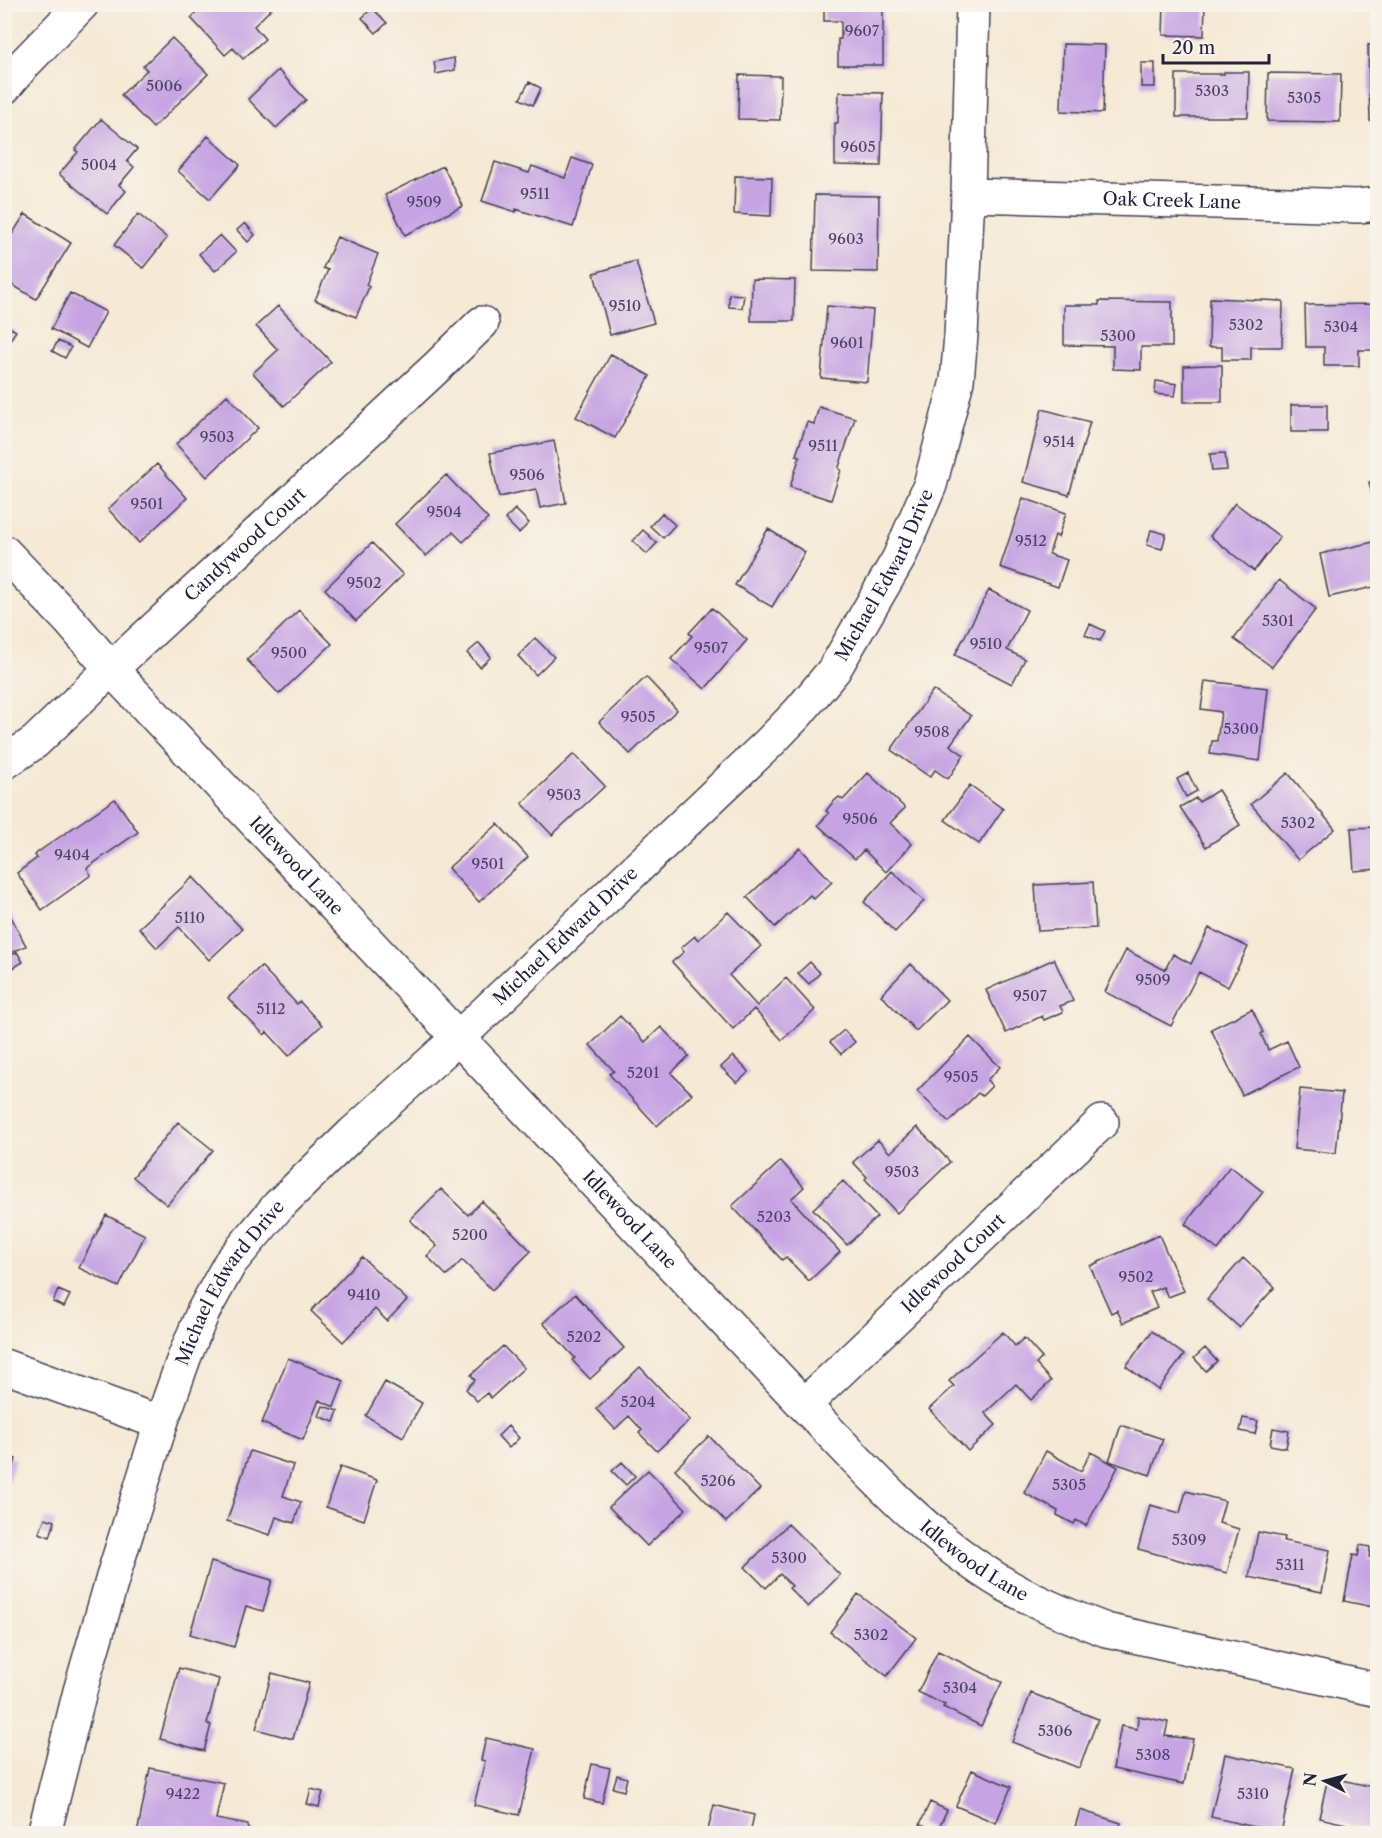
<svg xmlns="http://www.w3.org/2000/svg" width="1382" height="1838" font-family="'Libre Caslon Text',serif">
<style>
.building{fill:#c6a4e3}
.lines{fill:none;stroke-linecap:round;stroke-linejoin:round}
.minor-casing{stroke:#424052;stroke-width:36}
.minor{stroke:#fff;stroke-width:33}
.labels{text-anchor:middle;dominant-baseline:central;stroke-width:6;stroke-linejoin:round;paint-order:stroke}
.number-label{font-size:15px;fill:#4b4265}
.street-label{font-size:18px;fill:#22223b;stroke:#f7f3e8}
</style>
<rect width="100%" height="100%" fill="#f7f3e8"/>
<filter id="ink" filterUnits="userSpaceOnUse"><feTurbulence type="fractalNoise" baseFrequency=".0167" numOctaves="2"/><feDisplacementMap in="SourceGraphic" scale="12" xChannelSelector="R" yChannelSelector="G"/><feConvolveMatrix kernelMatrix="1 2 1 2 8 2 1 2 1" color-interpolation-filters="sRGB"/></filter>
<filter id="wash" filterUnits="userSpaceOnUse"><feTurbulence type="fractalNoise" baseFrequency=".008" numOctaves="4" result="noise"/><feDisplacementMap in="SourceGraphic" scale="24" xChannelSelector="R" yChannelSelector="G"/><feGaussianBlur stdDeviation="1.35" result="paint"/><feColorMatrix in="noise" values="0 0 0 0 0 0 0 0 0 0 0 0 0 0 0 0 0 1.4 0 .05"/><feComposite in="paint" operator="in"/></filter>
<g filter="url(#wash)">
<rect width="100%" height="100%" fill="#f6e9d6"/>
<g id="blocks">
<path class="building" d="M205,4H276L254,26L265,39L243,59L233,48L225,55L191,18Z
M824,4H883V65H838V39H841V21H824Z
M1164,4H1205L1204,36L1163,35Z
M372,8L387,23L376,33L362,18Z
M172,38L208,74L153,128L121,95L147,70L143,66Z
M1063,44L1105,45L1103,113L1061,111Z
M1378,44V121H1370L1368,45Z
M454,58L455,70L436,74L434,62Z
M1141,63H1155V87H1141Z
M278,70L306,100L276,128L248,99Z
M1224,72H1249L1248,117H1176V74H1224Z
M1268,73L1341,74L1340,122L1267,121Z
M739,75L781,76L780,120L738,119Z
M529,82L541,88L533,105L520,99Z
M839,92L883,93L881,166L835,165V123H838Z
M101,119L137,149L127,161L134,167L119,185L126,191L107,214L59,174L78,152L75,150Z
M208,136L240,165L210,199L178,171Z
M572,158L592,165L573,227L516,209V212L482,201L495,162L529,173L532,166L565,178Z
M443,166L463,206L405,235L385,195Z
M735,176L772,177L771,216L734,214Z
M815,195L879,196L878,272L813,271Z
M25,214L71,243L36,299L4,280V247Z
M138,214L167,238L143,268L114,245Z
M245,223L255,235L248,242L237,230Z
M220,235L236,252L215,271L199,254Z
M337,237L378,254L366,285L369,287L356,317L315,300L328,270L323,268Z
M636,261L654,323L610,335L594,273Z
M752,279L795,280L794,321H751Z
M70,293L106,312L87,348L51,329Z
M729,294L744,295L742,308L729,307Z
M1210,298L1283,301L1282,347H1251V360H1222V347H1209Z
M1099,301L1172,302V347H1141V370L1113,369V346L1064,345V305H1099Z
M1378,304V350H1359V366H1324V347H1306L1305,305Z
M278,306L331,362L284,406L253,373L278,350L256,326Z
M827,306L873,310L867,382L821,378Z
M4,324L16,331L4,349Z
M58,341L71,347L65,358L52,351Z
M611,354L650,376L615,438L576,417Z
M1208,365H1222V402H1184V366Z
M1156,381L1177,384L1175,396L1155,394Z
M227,395L258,428L207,477L176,444Z
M1291,405H1327V432H1291Z
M819,407L855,418L839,467V469L841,470L831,500L790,487L800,456L796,455L807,422L814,424Z
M1042,409L1090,422L1069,495L1023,482Z
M554,441L566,503L540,508L536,489L499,497L490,453Z
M1225,453L1227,470L1212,471L1210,454Z
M157,464L187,498L139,543L108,509Z
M446,475L488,519L463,542L453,532L426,556L395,524Z
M1378,480V517H1377L1369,482Z
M1023,498L1066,513L1058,537L1055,535L1049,554L1067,560L1058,587L1000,567Z
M1235,503L1280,537L1254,571L1210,536Z
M515,509L529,523L519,533L505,519Z
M662,513L675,525L663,538L650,526Z
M768,529L805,552L772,607L735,585Z
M643,530L657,543L647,554L633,541Z
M1151,530L1166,534L1162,549L1147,545Z
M1378,541V586L1329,597L1320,554Z
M372,543L403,575L356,621L325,589Z
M1279,580L1316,609L1272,667L1234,639Z
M989,590L1027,610L1007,650L1025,659L1012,684L955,655Z
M712,608L747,640L705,689L671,659L692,636L689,633Z
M299,610L332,644L279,694L247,660Z
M1090,624L1105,631L1100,641L1085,635Z
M535,638L554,657L536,675L518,656Z
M479,643L491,657L480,667L467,653Z
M646,677L677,710L630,754L599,722Z
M1205,681L1268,688L1260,761L1210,754L1212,741H1217L1221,712L1201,709Z
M933,690L971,716L950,745L964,755L948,779L935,770L930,777L891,750Z
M574,754L605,786L552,835L522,803Z
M868,773L905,808L890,823L912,844L886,872L864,850L855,859L818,825L829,813L826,811L832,803L839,797L843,800Z
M1188,773L1197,791L1186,797L1177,779Z
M1288,773L1335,829L1298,860L1251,804Z
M970,785L1003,809L979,844L945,820Z
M1218,790L1240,825L1206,847L1180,807L1196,798L1199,802Z
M115,799L138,832L87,868L91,875L42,910L17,873L37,858L35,855L38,852Z
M498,824L528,857L479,902L448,868Z
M1378,827V869L1354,871L1351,828Z
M800,848L832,882L814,899L810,895L775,927L747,897Z
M892,871L924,901L895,932L864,902Z
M193,877L242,929L209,960L179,927L157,948L139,928Z
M1093,882L1096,928L1038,931L1035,885Z
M4,903L26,946L4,956Z
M728,912L761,946L729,975L757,1006L786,978L815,1010L782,1040L754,1009L733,1029L672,962L684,952L681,948L695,936L698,940Z
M1209,928L1248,947L1228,987L1199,972L1171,1026L1105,992L1126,950L1165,970L1173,954L1191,964Z
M17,952L23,962L8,971L4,965V960Z
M1054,959L1073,1001L1060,1006L1063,1012L1044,1020L1042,1016L1006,1033L986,990Z
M810,962L820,973L809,984L798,973Z
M911,964L947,1000L916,1031L881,995Z
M261,966L294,1001L297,1004L300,1002L322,1025L289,1056L267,1032L264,1035L228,998Z
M1252,1009L1263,1032L1261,1034L1268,1050L1287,1041L1299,1067L1242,1095L1211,1029Z
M620,1016L645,1042L661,1027L689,1056L671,1073L692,1094L657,1126L609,1074L614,1071L590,1045Z
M844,1030L855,1042L841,1054L830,1042Z
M970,1037L1000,1067L987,1080L992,1086L982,1096L978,1093L949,1122L917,1091Z
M733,1056L749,1072L737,1083L721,1067Z
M1300,1089L1342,1093L1336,1153L1294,1149Z
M178,1122L213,1150L167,1205L133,1177Z
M917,1127L950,1162L897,1213L865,1179L867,1177L853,1162L878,1140L890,1153Z
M781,1161L804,1187L791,1199L840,1252L809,1281L786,1257L782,1260L732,1206Z
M1230,1166L1263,1192L1218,1250L1185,1224Z
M843,1181L877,1217L847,1245L813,1209Z
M441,1189L468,1215L482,1201L531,1251L492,1290L462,1260L447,1276L427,1256L437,1246L410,1220Z
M106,1215L145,1235L119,1287L79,1268Z
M1159,1235L1184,1291L1168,1297L1163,1287L1150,1292L1157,1308L1123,1323L1117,1310L1111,1313L1090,1266Z
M362,1257L407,1300L387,1321L375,1309L343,1342L311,1311Z
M1243,1258L1275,1287L1239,1327L1207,1299Z
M58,1290L70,1295L64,1307L53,1302Z
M575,1294L624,1348L590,1379L572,1360L575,1358L543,1323Z
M1152,1331L1184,1355L1158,1390L1126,1366Z
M1003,1332L1015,1346L1024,1338L1042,1358L1036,1364L1051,1381L1031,1400L1016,1384L985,1413L996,1425L968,1451L929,1409L954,1386L949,1381Z
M503,1346L524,1368L491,1398L487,1393L477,1401L466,1389L475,1380L471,1375Z
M1205,1348L1217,1361L1206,1371L1194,1358Z
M288,1358L344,1381L334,1407L319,1400L303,1440L262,1423Z
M640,1367L690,1420L657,1451L639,1433L642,1430L629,1416L615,1429L596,1409Z
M385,1382L422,1403L403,1437L366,1416Z
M323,1406L338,1411L334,1422L319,1416Z
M1243,1418L1258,1421L1255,1434L1240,1431Z
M1121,1425L1163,1439L1150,1475L1109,1461Z
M508,1426L519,1438L509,1448L498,1436Z
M1273,1428L1289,1431L1286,1448L1270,1445Z
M709,1436L760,1489L726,1522L675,1469Z
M250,1451L293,1465L283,1496L301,1502L294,1523L276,1517L270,1535L227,1521Z
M1046,1451L1081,1471L1091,1452L1118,1467L1086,1526L1076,1520L1074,1524L1057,1515L1058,1511L1024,1493Z
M4,1455L16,1459L5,1492H4Z
M622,1462L635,1476L626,1485L612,1471Z
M340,1467L377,1480L364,1520L326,1507Z
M648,1470L686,1509L647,1546L609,1507Z
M1186,1491L1225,1501L1219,1523L1239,1529L1227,1573L1138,1549L1150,1505L1180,1513Z
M45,1518L55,1521L50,1537L39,1533Z
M788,1524L840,1575L808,1607L789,1588L792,1586L780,1574L766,1588L745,1567Z
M1258,1532L1285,1537L1284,1541L1330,1550L1322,1592L1249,1577Z
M1360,1545L1370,1547L1369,1557L1378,1559V1608L1344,1601L1353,1555L1358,1556Z
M211,1562L272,1580L263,1611L246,1606L234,1647L190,1634Z
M858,1594L916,1638L887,1676L830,1632Z
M938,1651L1002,1682L981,1726L943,1707L945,1705L918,1692Z
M179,1668L219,1679L207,1724L211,1725L204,1751L160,1739Z
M272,1673L309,1683L293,1739L256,1729Z
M1031,1693L1098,1719L1079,1768L1012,1742Z
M1138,1716L1168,1722L1165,1736L1193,1739L1184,1784L1113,1769L1121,1726L1137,1729Z
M486,1738L535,1749L519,1815L474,1805L485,1761L481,1760Z
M1225,1754L1295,1769L1281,1833L1211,1817Z
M592,1764L610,1768L602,1803L584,1799Z
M150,1768L224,1783L216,1819L248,1825V1830L262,1834H137Z
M972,1770L1011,1787L996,1823L956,1806Z
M617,1775L627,1778L624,1791L613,1788Z
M1328,1777L1378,1788V1834L1363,1832L1364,1828L1319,1818Z
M311,1789L323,1792L319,1807L307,1804Z
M930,1802L947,1810L937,1831L920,1824Z
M714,1805L754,1815L750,1834H707Z
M1080,1810L1121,1823L1118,1834H1073Z"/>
</g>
</g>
<g filter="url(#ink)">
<use href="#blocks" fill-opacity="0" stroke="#424052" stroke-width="1.5"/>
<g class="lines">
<g class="minor-casing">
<g id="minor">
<path d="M4,88L25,63L82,4"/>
<path id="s1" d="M968,195L1358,206L1378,204"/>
<path id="s2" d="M4,552L69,620L111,669L804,1405C860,1463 915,1525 982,1570C1020,1596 1063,1614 1106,1630L1378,1690"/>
<path id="s3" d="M4,763L35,742L111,669L439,365L482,323"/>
<path d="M4,1366L161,1423"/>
<path id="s4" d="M804,1405L1102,1122"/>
<path id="s5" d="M44,1834L80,1691L115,1570L161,1423L184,1358L203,1312L230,1263L278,1206L353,1133L458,1038L769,743L798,713L834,670L899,558L930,485L957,381L961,335L968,195L973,4"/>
</g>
</g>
<use href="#minor" class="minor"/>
</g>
</g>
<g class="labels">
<g class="number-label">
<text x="862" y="30">9607</text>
<text x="164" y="85">5006</text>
<text x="1212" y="90">5303</text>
<text x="1304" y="97">5305</text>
<text x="858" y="146">9605</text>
<text x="99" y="164">5004</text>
<text x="535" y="193">9511</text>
<text x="424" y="201">9509</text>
<text x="846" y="238">9603</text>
<text x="625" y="305">9510</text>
<text x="1246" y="324">5302</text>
<text x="1341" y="326">5304</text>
<text x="1118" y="335">5300</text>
<text x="847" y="342">9601</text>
<text x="217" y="436">9503</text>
<text x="1059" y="441">9514</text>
<text x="823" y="445">9511</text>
<text x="527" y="474">9506</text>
<text x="147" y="503">9501</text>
<text x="444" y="511">9504</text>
<text x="1031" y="540">9512</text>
<text x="364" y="582">9502</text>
<text x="1278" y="620">5301</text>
<text x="986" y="643">9510</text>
<text x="711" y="647">9507</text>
<text x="289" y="652">9500</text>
<text x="638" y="716">9505</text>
<text x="1241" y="728">5300</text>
<text x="932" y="731">9508</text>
<text x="564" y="794">9503</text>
<text x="860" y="818">9506</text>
<text x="1298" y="822">5302</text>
<text x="72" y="854">9404</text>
<text x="488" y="863">9501</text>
<text x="190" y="917">5110</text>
<text x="1153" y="979">9509</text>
<text x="1030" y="995">9507</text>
<text x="271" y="1008">5112</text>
<text x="643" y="1072">5201</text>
<text x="961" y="1076">9505</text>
<text x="902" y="1171">9503</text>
<text x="774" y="1216">5203</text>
<text x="470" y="1234">5200</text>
<text x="1136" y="1276">9502</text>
<text x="364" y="1294">9410</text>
<text x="584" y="1336">5202</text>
<text x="638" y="1401">5204</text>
<text x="718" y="1480">5206</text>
<text x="1069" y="1484">5305</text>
<text x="1189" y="1539">5309</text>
<text x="789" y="1557">5300</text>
<text x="1290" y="1564">5311</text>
<text x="871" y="1634">5302</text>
<text x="960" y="1687">5304</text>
<text x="1055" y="1730">5306</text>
<text x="1153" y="1754">5308</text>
<text x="183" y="1793">9422</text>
<text x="1253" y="1793">5310</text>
</g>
<g class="street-label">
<text stroke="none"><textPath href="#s1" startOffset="204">Oak Creek Lane</textPath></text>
<text stroke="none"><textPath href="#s3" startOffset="326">Candywood Court</textPath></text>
<text stroke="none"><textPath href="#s5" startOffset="1557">Michael Edward Drive</textPath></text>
<text stroke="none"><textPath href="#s2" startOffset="429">Idlewood Lane</textPath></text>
<text stroke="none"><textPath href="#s5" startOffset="1071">Michael Edward Drive</textPath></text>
<text stroke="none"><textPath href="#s2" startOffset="915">Idlewood Lane</textPath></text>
<text stroke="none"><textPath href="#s4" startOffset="206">Idlewood Court</textPath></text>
<text stroke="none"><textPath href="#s5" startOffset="585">Michael Edward Drive</textPath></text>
<text stroke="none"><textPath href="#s2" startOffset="1401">Idlewood Lane</textPath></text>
</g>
</g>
<rect width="1382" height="1838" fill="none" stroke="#f7f3e8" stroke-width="24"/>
<g transform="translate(1325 1781) rotate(276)" stroke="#f7f3e8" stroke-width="4.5" paint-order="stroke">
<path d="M0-4.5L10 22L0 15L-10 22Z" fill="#22223b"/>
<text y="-9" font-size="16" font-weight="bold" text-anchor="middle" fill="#22223b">N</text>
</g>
<path d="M1163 54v9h106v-9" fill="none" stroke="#22223b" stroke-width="3"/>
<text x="1172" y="54" font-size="18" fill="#22223b" stroke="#f7f3e8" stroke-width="4.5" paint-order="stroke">20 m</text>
</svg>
